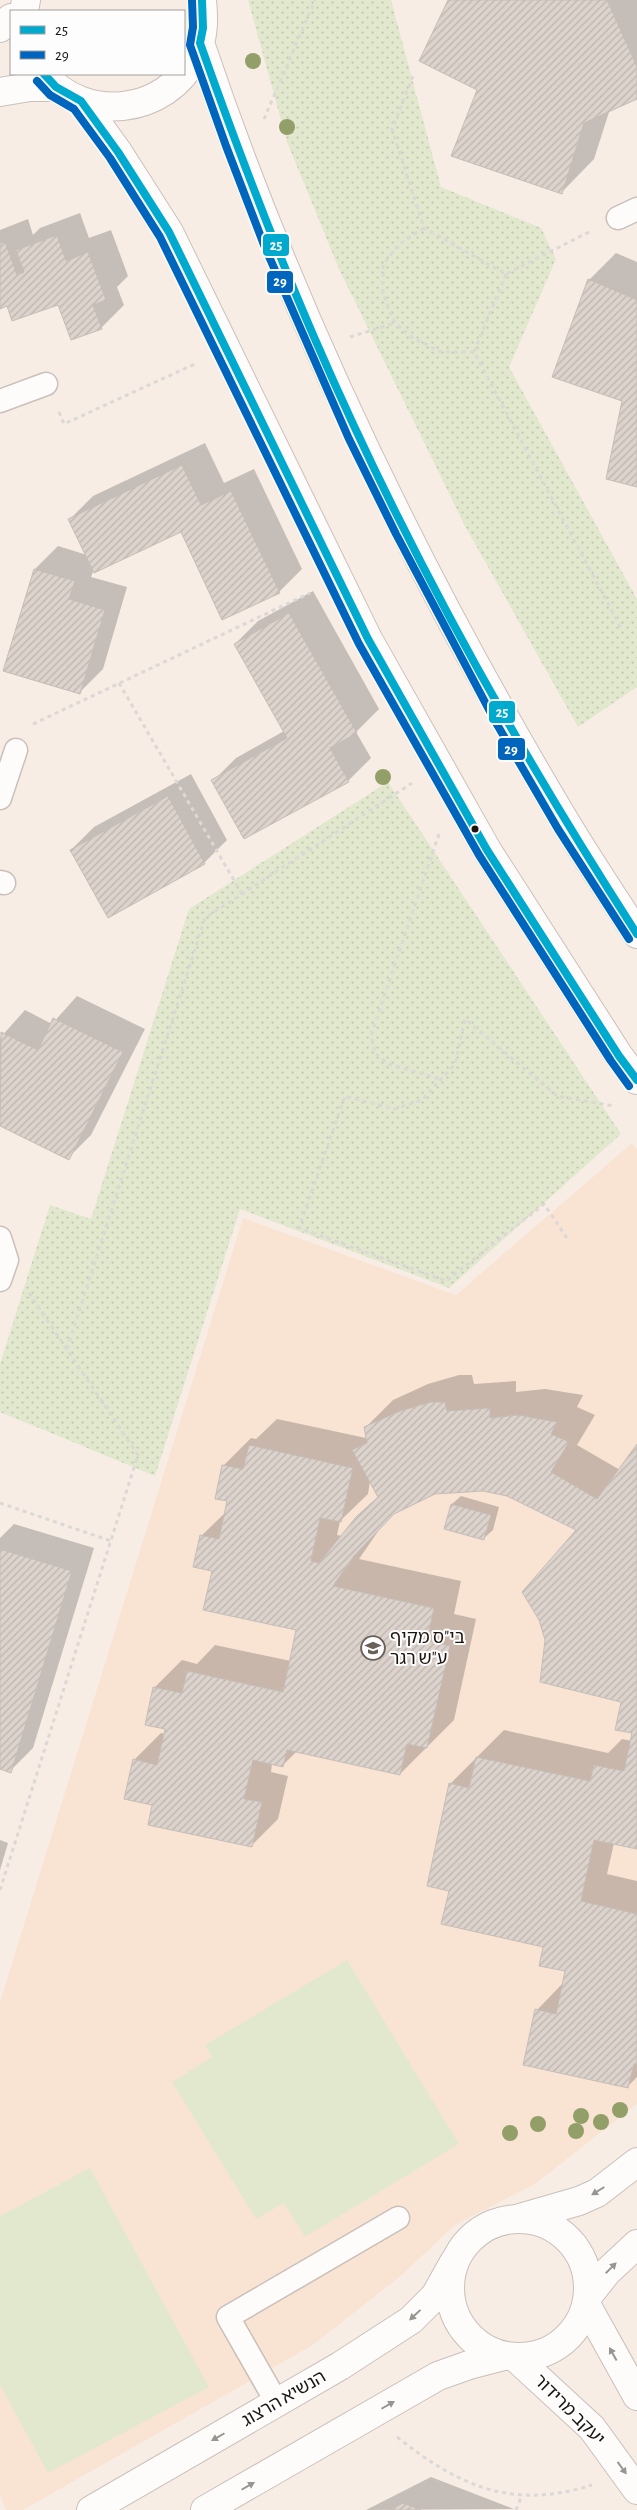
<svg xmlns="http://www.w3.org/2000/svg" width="637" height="2510" font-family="'Alegreya Sans','Noto Sans Hebrew',sans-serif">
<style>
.built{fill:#f9e4d4}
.grass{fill:#e2e8ce}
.park{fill:url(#park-dots)}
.shadow{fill:#0003;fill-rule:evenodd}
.building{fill:url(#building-hatch);stroke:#c6bdb7}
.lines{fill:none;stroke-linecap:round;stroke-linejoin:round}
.service-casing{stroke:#c9c0ba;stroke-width:25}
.minor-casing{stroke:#c9c0ba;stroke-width:30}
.tertiary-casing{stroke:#c9c0ba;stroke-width:30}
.secondary-casing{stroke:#c9c0ba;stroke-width:30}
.path{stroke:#dbd8d5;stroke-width:3;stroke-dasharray:4 4;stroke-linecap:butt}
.service{stroke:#fefcfb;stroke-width:22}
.minor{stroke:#fefcfb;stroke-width:28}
.tertiary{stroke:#fefcfb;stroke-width:28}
.secondary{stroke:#fefcfb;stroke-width:28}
.bus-1-casing{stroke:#fdfdfd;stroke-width:11}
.bus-2-casing{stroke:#fdfdfd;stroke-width:11}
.bus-1{stroke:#00a9ce;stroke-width:8}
.bus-2{stroke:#0065bd;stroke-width:8}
.tree{fill:#939f68}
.oneway{fill:#989490}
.bus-dot{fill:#1c140e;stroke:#fdfdfd;stroke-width:2}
.labels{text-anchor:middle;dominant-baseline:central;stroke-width:4;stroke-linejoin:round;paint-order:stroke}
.poi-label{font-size:18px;fill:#1c140e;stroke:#fdfdfd;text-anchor:start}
.street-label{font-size:18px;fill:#1c140e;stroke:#fdfdfd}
.line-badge{stroke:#fdfdfd;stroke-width:2}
.badge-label{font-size:14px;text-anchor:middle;font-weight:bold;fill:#fff}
</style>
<defs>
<pattern id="park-dots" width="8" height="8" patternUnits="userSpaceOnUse" patternTransform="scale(1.25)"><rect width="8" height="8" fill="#e2e8ce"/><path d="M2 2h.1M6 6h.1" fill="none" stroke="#c1c6b0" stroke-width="1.8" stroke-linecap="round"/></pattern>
<pattern id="building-hatch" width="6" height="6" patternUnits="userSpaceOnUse" patternTransform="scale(1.25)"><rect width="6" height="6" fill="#ddd3cd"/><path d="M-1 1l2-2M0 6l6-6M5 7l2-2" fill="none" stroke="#bdb4af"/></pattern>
</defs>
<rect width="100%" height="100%" fill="#f7ede5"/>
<path class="built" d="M632,1143L637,1149V2104L535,2184L455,2225L403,2274L313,2345L23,2510H6L0,2496V2002L243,1218L456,1295Z"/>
<path class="grass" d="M347,1960L459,2144L305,2237L284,2203L256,2219L172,2082L212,2057L205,2045Z
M90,2168L209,2387L48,2473L0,2385V2216Z"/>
<path class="park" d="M248,0H391L441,187L541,228L556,259L509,367L637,599V687L578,727L465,526L339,269L287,142Z
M388,782L621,1134L449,1288L240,1209L155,1476L0,1412V1364L50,1205L91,1219L189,909Z"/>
<path class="shadow" d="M450,0H637V97L610,109L594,159L561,193L479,89Z
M80,213L89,238L111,230L128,276L117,287L124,305L101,328L59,303L8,304L0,307V230L28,219L33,235L40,228Z
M616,253L637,262V485L624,400L589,280Z
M205,443L224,483L254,469L302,569L279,592L182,530L94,569L91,577L127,587L103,669L80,692L5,670L35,569L58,546L87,555L70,519L93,496Z
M313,591L379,709L356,732L371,758L348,781H213L236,758L284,731L235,644L258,621Z
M191,774L227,840L204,863L71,850L94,827Z
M77,996L145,1029L91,1135L68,1158L0,1125V1038L25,1010L52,1024Z
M459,1375H472L474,1384L516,1381V1392L545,1389L583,1395L577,1407L595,1415L577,1445L620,1470L637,1446V1848L614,1843L607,1874L637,1881V2077L628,2086L537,2010L564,1982L567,1970L545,1946L451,1890L450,1784L504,1730L608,1753L622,1739L632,1741L634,1732L622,1701L578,1529L508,1495L483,1490L435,1492L395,1512L381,1527L359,1559L461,1581L454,1614L476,1619L454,1720L400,1774L297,1751L282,1766L272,1763L271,1772L288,1776L278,1819L251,1846L154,1804L134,1760L161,1733L165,1734L166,1728L147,1724L155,1687L182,1660L197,1664L215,1645L291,1661L298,1629L213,1570L201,1536L226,1512L228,1500L216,1498L224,1465L251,1438L256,1439L277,1419L366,1438V1427L393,1400L428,1384ZM370,1481L379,1496L342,1536L337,1535L340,1521L368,1494Z
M461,1496L499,1507L493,1530L484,1538L452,1504Z
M14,1524L94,1548L33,1748L10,1771L0,1768V1538Z
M0,1840L8,1843L0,1870Z
M431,2477L514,2509L366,2510Z"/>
<path class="building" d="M448,0H607L637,67V99L584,123L562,194L451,156L477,90L419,61Z
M57,235L66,261L88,252L106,300L93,305L102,329L71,340L58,305L12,321L7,306L0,309V243L5,242L17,275L24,272L16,250Z
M588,279L637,300V487L606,479L622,401L552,377Z
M182,465L201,505L231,491L280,593L222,620L181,532L94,573L68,519Z
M34,569L75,581L69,599L105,610L80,694L3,671Z
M289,613L357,733L330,748L349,782L244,839L211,780L287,738L234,644Z
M168,796L205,864L108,918L70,850Z
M53,1018L123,1052L69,1160L0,1126L1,1032L38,1050Z
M431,1402H445L447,1411L490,1408V1418L518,1415L557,1422L551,1434L569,1442L551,1472L597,1499L637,1444V1849L594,1840L581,1901L637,1914V2064H634L628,2088L523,2065L535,2009L556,2014L565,1971L539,1966L543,1947L441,1924L449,1891L427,1886L449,1783L469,1788L476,1757L590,1781L594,1765L624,1771L632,1733L615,1730L621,1702L540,1682L545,1640L539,1620L522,1592L576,1530L507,1496L483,1491L435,1494L394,1514L354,1556L333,1586L434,1608L427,1641L450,1646L427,1748L407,1744L400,1775L287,1750L283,1767L253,1760L244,1799L262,1802L252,1847L148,1825L152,1805L124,1799L133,1759L157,1765L165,1729L145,1725L153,1687L182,1693L187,1671L283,1692L296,1630L203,1610L212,1571L193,1567L200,1535L219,1539L227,1501L215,1499L222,1465L243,1469L249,1445L353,1468L341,1522L320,1518L311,1561L319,1563L356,1517L378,1497L352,1450L367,1443L364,1427L400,1411Z
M451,1504L491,1515L484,1540L444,1529Z
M0,1549L72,1571L11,1773L0,1769Z
M403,2503L421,2510H389Z"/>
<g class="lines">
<g class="service-casing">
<path id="service" d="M618,218L637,209
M0,401L46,384
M0,798L16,750
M0,882L4,883
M0,1238L7,1260L0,1280
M277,2403L228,2317L398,2218"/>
</g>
<g class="minor-casing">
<path id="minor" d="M587,2306L637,2396
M516,2358L592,2428L637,2490"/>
</g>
<g class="tertiary-casing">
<path id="tertiary" d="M0,28L11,18
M0,92L30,87H56
M520,2218L579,2201L597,2193L637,2162
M450 2288a69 69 0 1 1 138 0a69 69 0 1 1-138 0Z
M588,2296L607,2272L637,2244
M91,2510L340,2366L411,2320L435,2296L454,2262
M205,2510L438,2376L469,2365L504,2356"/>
</g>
<g class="secondary-casing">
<path id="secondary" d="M24,11L26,0
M200,43C290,310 413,565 557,808C582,851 610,892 637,934
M44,74C84,124 167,115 195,56C204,38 204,20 202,0
M81,101L118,152L169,232L368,639L487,850L619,1056L637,1080"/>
</g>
<path class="path" d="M413,76L392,129L424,228L506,274L591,231
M264,119L315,0
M424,228L398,245L383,265V294L395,323L413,338L441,352H474
M506,274L474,352L622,630
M350,337L395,323
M59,412L64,424L197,363
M119,683L242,894
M33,724L310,593
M439,834L371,1035L375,1053L389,1064L440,1079
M567,1238L544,1204L446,1281L299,1228L345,1096L394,1109L422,1100L455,1064L465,1019L557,1096L614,1106
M67,1349L205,918L412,783
M0,1503L111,1541
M0,1890L138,1455L29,1293
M397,2437C460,2487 513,2510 592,2485
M516,2510L522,2495"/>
<use href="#service" class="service"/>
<use href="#minor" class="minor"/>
<use href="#tertiary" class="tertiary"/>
<use href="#secondary" class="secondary"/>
<g class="bus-1-casing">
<path id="bus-1" d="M202,0L203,28L200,43C235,142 272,240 314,337C404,545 514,744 637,934
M44,74L56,87L81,101L118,152L169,232L368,639L487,850L619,1056L637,1080"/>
</g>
<g class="bus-2-casing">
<path id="bus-2" d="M192,0L193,27L190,45L226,146L264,245L349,439L396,534L495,721L558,829L629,939
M37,81L50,95L74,109L110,158L160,237L359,644L479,855L611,1061L629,1086"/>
</g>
<use href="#bus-1" class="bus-1"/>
<use href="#bus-2" class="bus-2"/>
</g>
<g class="tree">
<circle cx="253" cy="61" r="8"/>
<circle cx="287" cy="127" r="8"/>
<circle cx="383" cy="777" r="8"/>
<circle cx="620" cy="2110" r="8"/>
<circle cx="581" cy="2116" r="8"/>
<circle cx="601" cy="2122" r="8"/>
<circle cx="538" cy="2124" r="8"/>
<circle cx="576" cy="2131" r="8"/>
<circle cx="510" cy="2133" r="8"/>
</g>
<defs><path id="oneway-solid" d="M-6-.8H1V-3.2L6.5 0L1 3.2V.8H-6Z" transform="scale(1.25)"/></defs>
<g class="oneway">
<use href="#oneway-solid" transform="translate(598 2191) rotate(148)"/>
<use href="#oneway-solid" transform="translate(611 2268) rotate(-45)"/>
<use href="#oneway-solid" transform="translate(415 2315) rotate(137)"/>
<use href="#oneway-solid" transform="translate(613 2354) rotate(-119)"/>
<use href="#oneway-solid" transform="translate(388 2405) rotate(-30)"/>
<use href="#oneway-solid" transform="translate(218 2437) rotate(150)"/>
<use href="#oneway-solid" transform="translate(622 2468) rotate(54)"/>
<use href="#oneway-solid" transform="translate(248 2486) rotate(-30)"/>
</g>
<defs>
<g id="school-ring" transform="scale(1.25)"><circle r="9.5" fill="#fdfdfd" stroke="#696059" stroke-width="1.5"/><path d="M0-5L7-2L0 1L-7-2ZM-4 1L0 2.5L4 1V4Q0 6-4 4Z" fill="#696059"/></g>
</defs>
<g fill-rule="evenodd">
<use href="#school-ring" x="373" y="1648"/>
</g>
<circle class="bus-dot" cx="475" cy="829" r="4.5"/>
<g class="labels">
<g class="poi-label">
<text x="390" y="1638">בי"ס מקיף<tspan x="390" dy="21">ע"ש רגר</tspan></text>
</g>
<g class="street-label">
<text transform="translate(284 2399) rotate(-30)">הנשיא הרצוג</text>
<text transform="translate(569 2410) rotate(45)">יעקב מרידור</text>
</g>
</g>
<g class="line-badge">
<rect x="262" y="233" width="28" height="24" rx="5" fill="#00a9ce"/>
<rect x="266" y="270" width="28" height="24" rx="5" fill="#0065bd"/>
<rect x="488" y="700" width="28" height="24" rx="5" fill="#00a9ce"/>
<rect x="497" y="737" width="29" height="24" rx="5" fill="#0065bd"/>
</g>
<g class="badge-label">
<text x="276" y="250">25</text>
<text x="280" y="286">29</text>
<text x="502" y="717">25</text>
<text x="511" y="754">29</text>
</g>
<rect x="10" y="10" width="175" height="65" fill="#fdfdfd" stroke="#a3a09d"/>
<rect x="20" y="26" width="25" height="8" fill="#00a9ce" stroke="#a3a09d"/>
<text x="55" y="35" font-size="15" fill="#1c140e">25</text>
<rect x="20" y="51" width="25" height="8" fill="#0065bd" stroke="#a3a09d"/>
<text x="55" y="60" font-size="15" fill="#1c140e">29</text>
</svg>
